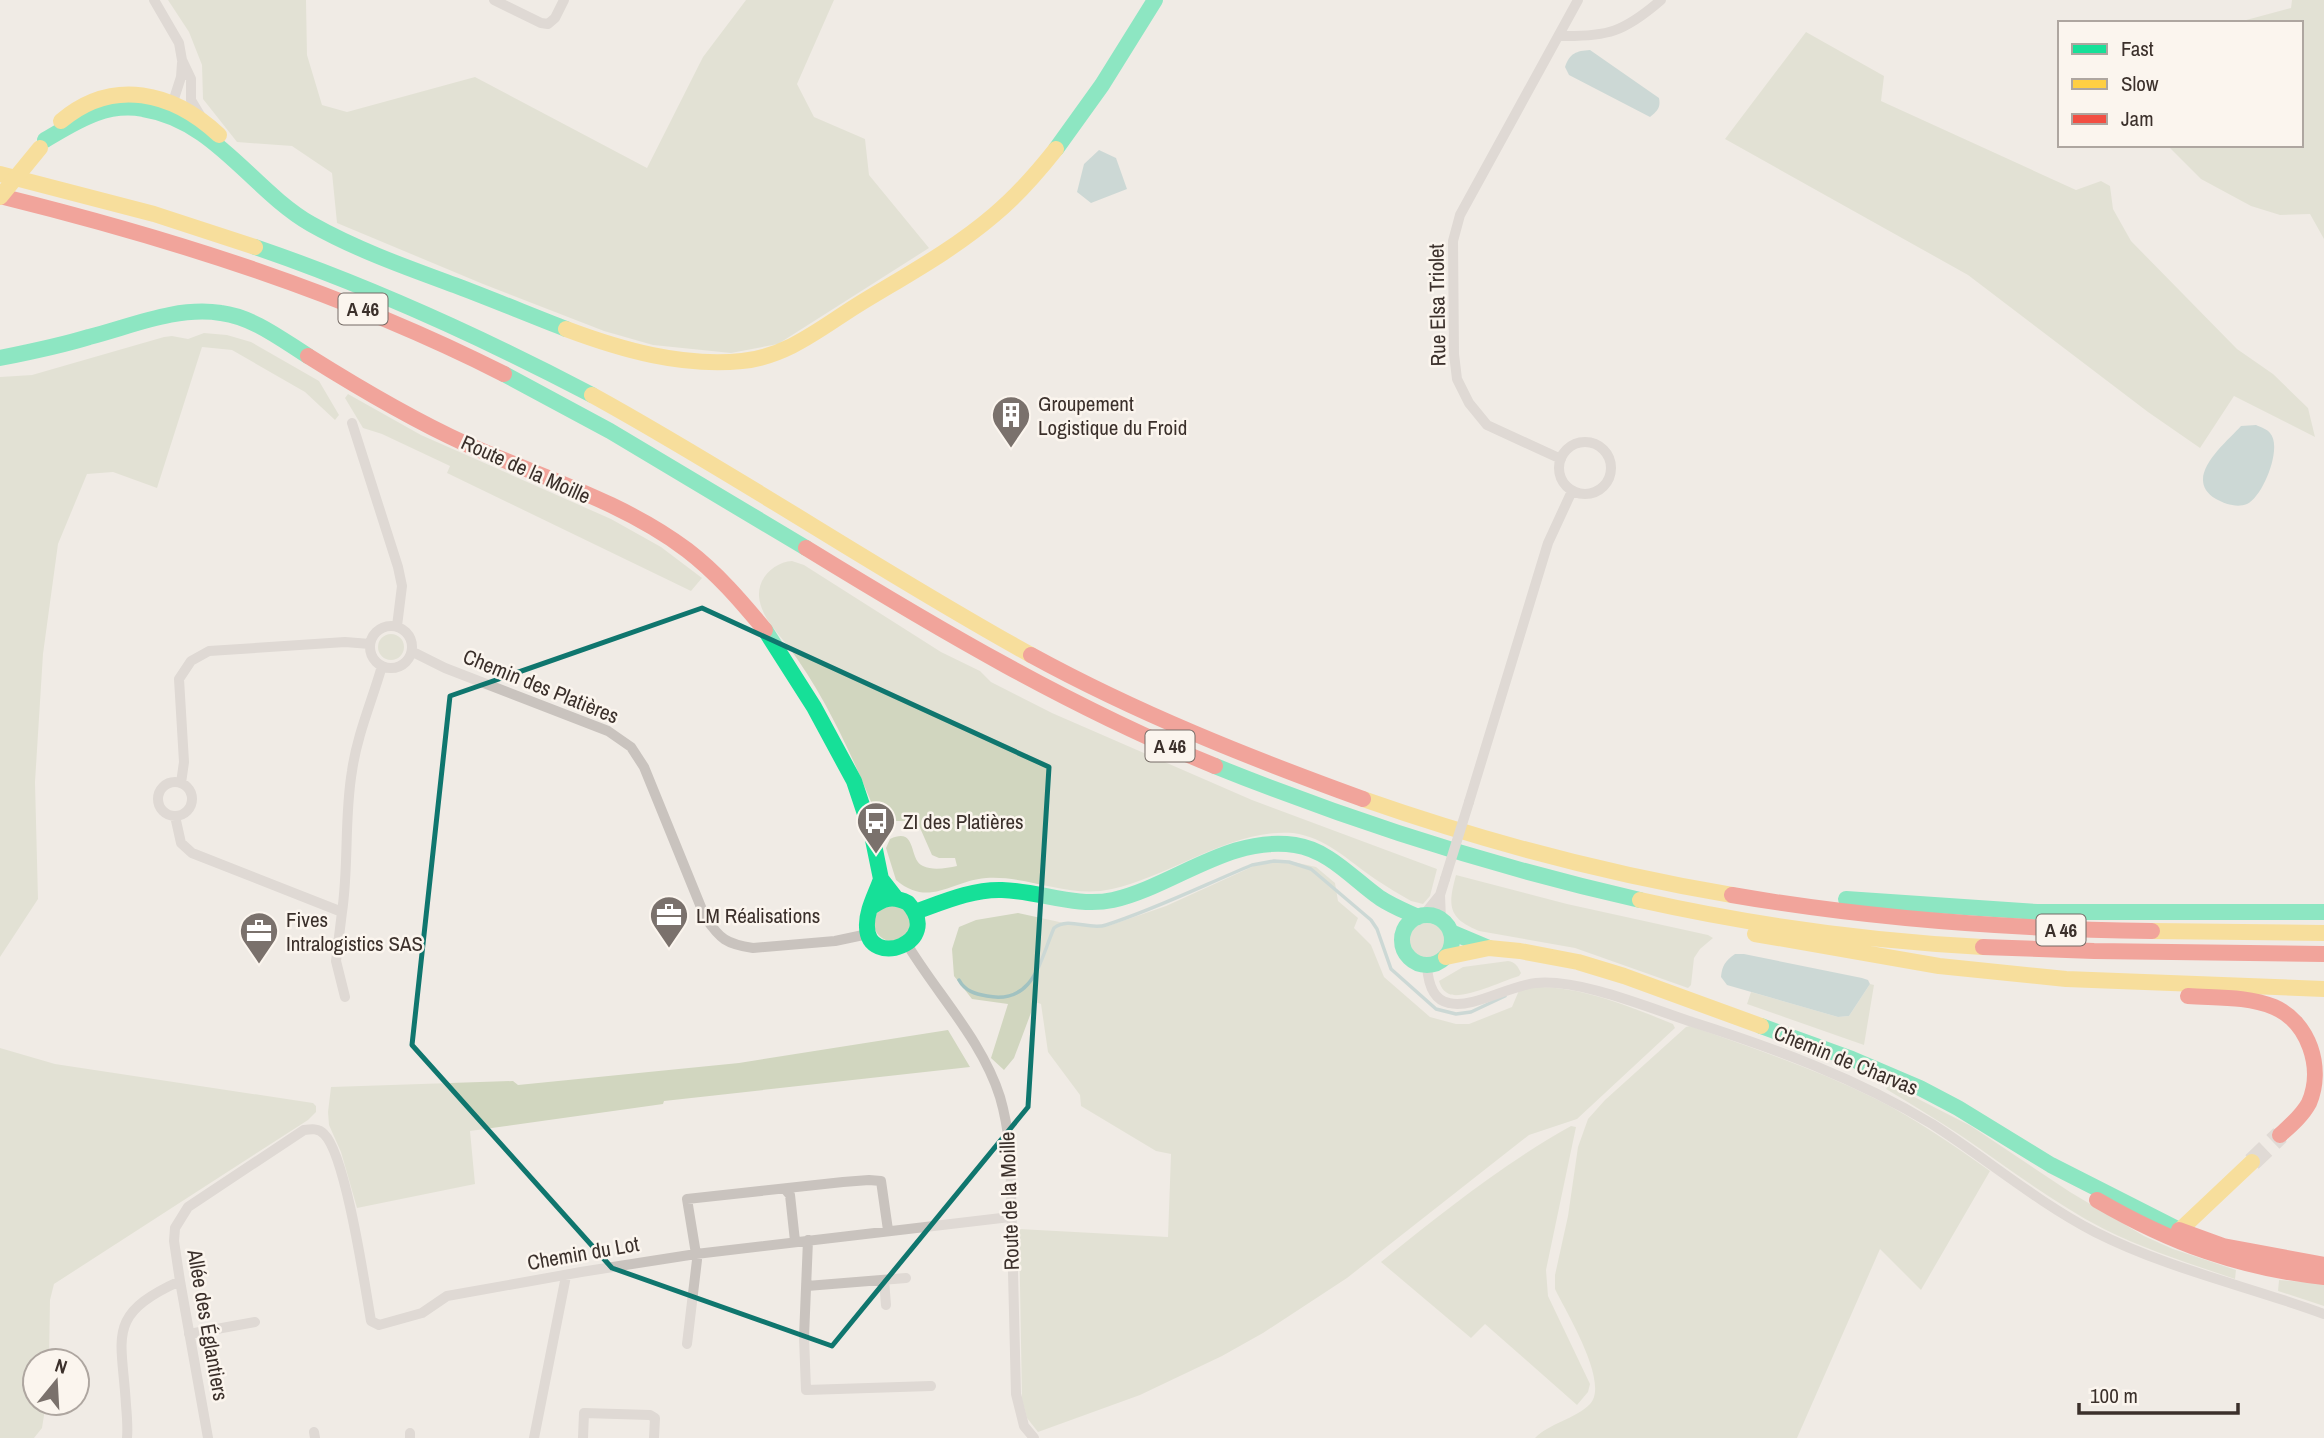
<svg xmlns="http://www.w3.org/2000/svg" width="2324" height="1438" font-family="'Archivo Narrow',sans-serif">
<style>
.green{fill:#d1d6bf}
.water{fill:#a1c2c1}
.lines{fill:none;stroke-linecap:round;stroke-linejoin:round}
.stream{stroke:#a1c2c1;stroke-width:3.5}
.highway-tunnel{stroke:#ccc6c0;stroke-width:19;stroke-dasharray:19 10;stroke-linecap:butt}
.street{stroke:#c9c3be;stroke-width:10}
.fast{stroke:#16e098;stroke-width:16}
.slow{stroke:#ffcf43;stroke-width:16}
.jam{stroke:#f24e42;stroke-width:16}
.street-bridge{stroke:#c9c3be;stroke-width:10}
.slow-bridge{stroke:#ffcf43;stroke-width:16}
.marked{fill:none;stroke:#0f766e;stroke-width:5;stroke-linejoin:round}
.labels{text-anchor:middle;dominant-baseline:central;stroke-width:5;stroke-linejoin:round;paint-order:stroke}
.shield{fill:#fbf5ee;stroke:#756b66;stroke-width:2}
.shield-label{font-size:19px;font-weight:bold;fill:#3b302b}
.street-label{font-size:21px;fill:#3b302b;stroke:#fbf5ee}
.poi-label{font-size:21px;fill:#3b302b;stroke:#fbf5ee;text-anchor:start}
</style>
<rect width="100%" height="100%" fill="#f0ebe5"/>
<path class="green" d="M168,0H306L307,55L322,105L347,112L475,77L647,168L703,57L746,0H834L797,84L814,117L865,139L869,175L929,248L778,344L731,353L653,345L604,331L483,284L337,223L332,173L292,146L237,142L203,99L202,65L189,32Z
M2292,0H2324V239L2310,214L2280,215L2251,206L2201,179L2167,145H2301V23H2235L2291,8Z
M1806,32L1884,76L1881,101L2076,190L2101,181L2110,186L2113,209L2131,241L2237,349L2273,374L2308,408L2315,437L2234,396L2200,448L2148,412L1968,275L1725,139Z
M204,333L227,335L251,342L319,381L339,415L335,420L305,392L232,350L202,347L157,488L113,472L87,474L58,544L43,654L35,782L38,899L0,957V377L32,375L164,337L172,336L188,339Z
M348,394L421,435L611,519L661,547L702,578L691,591L447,473L450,466L382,434L363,428L345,398Z
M792,561L804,565L941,652L980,671L991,682L1052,713L1252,800L1437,869L1430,896L1423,904L1411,901C1399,894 1387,887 1375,879C1349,861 1325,837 1293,833C1233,828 1169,877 1112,889C1069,899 1028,875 986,878C951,881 929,908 896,880L886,848L890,839C918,826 908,860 923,866C933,871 947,868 957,866L955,858H939L932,855L917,821H879C854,760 828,700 788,646C777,632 760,615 759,596C758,577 775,562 792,561Z
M378 647a13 13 0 1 1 26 0a13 13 0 1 1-26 0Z
M1289,861L1316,867L1335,883L1338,901L1358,918L1354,928L1371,945L1384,977L1430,1017L1456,1024H1469L1512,1007L1520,988C1572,982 1626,1005 1673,1024L1675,1028L1577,1119L1529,1135L1347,1278L1263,1333L1222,1356L1140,1395L1038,1432L1027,1418L1022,1399L1019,1229L1168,1237L1171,1154L1156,1151L1081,1106L1080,1095L1048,1052L1041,1004L1035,1002L1014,1058L1004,1070L991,1058L1008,1004L972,999L954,976L952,949L959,927L976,920L1018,913L1064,923L1105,927L1166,906L1256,865Z
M1456,875L1567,904L1708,935L1713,938L1700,949L1694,958L1691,985L1688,988L1575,948L1479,931C1447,918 1448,905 1456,875Z
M874 923a18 18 0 1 1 36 0a18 18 0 1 1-36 0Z
M1409 941a18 18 0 1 1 36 0a18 18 0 1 1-36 0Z
M1508,961C1516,962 1518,967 1521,973L1519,976C1503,981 1463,1000 1449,994C1443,991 1441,987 1439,981L1463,967Z
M1870,984L1874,985L1864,1045L1747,1004L1751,992L1838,1017L1849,1016Z
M1690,1026C1753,1048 1816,1069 1876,1099C1916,1119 1953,1145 1990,1171L1921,1290L1880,1249L1797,1438H1535C1550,1423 1575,1419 1590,1404C1610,1383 1566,1312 1555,1289V1275L1568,1216L1578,1147L1588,1119L1605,1100L1686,1027Z
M948,1030L970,1067L664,1101L663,1104L470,1131L475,1184L357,1208L341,1152L329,1125L328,1112L331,1087L513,1081L518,1085L739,1063Z
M0,1048L55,1064L313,1103L316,1106V1112L308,1120L54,1284L50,1300L49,1361H35V1403H46L42,1428L34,1438H0Z
M1889,1084L1971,1126L2070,1192L2144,1236L2173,1249L2236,1270L2235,1279C2191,1264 2146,1250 2104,1229C2052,1202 2007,1167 1960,1135C1936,1119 1911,1104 1886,1089Z
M1571,1126L1576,1127L1546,1270L1548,1296L1590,1384L1588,1392L1577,1405L1485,1324L1471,1338L1381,1262C1442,1213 1503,1164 1571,1126Z
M2279,1280L2324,1284V1306L2278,1291Z"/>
<path class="water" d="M1590,50L1659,98C1661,108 1657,111 1650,117L1569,75L1565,67C1570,53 1576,51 1590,50Z
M1099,150L1116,158L1127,189L1091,203L1077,192L1084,164Z
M2256,425C2260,427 2267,429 2270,433C2283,447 2263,497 2247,504C2237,508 2225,504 2216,499C2181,478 2226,443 2241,426Z
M1735,954H1744L1862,978L1868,980L1870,984L1849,1016L1838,1017L1727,985L1721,977C1722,966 1725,961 1735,954Z"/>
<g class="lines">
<path class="stream" d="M959,980C965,991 975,994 987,996C1034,1005 1040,960 1054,928C1069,916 1089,931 1106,925C1156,909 1204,885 1252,865L1274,861L1289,862L1311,869L1371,920L1377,929L1391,969L1436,1009L1456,1014L1471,1012L1505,996"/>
<path class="highway-tunnel" d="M2252,1162L2280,1135"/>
<path class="street" d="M154,0L179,43L182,60L191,79V100L200,115
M494,0L541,23L548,24L555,18L564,0
M1559,36C1608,37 1624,32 1661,0
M171,108L181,77L182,63
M352,423L398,567L402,586L397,626
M1559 468a26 26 0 1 1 52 0a26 26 0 1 1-52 0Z
M1561,459L1487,425L1469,403L1457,379L1454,354L1453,241L1460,215L1578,0
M370 647a21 21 0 1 1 42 0a21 21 0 1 1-42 0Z
M413,652L445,668L608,731L631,747L644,767L705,917C720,939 726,944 753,948L835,941L868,934
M158 799a17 17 0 1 1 34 0a17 17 0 1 1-34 0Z
M181,783L184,762L179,679L191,661L209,651L345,642L370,644
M1469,802L1548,543L1572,491
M175,816L181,843L192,853L342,912C349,865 344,818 352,771C357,735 372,701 382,666
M1440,895L1441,920
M342,912L336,961L345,997
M1423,916L1440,895L1445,879
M907,944C937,994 982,1040 1000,1097C1005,1114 1008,1132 1010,1150L1016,1394L1024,1426L1034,1438
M1427,966C1428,981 1432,1000 1449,1003C1473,1009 1510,985 1536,983C1580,979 1647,1007 1689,1021C1774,1048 1856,1078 1932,1124C1987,1159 2037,1202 2095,1232C2168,1269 2248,1286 2324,1314
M785,1189L790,1195L795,1241
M808,1240L804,1337L806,1390L931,1386
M884,1280L886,1305
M807,1286L906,1278
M189,1334L255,1322
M687,1344L697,1260L687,1199L843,1182L869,1180L881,1181L888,1230
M314,1432L315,1438
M410,1433V1438
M127,1438C128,1427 127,1416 126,1405C122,1336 105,1315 180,1281
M208,1438L180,1281L174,1241L175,1228L188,1207L304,1130C311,1129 319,1128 324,1134C346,1155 365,1287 371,1321L379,1325L422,1313L447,1296L581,1272L696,1254L1010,1217
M534,1438L566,1276
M583,1438L584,1413L650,1415L655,1418L654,1438"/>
<path class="fast" d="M45,140C76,122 105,102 143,109C215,120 252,190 311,224C357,250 408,268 457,286C494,300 530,315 566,329
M1056,149L1102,85L1155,0
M255,247C372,287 483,338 592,395
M0,358C30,352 60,346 89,337C132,326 177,306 221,313C253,317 281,339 308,356
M504,374L610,431L806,548
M765,630L814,707L854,781L872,835L881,879L895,897
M1215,766C1354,822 1494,867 1640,900
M1846,899L2037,912H2324
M870,908C883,898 893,895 908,903C944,943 868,969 867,927C866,911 876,894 881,879
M915,912C943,902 972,889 1002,890C1040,891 1076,908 1113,900C1174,886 1229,835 1295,845C1329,850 1353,879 1380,898C1392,906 1405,911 1418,917
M1402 940a25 25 0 1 1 50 0a25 25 0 1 1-50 0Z
M1451,932L1489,948
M1761,1026L1852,1059L1920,1088L1958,1108L2051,1165L2179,1230"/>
<path class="slow" d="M61,121C113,77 173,92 219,135
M0,174L154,214L255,247
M566,329C622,350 682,367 742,361C786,357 821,328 856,306C903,277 952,251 994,215C1017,196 1037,173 1056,149
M592,395C741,477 882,573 1031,655
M1363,799C1483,841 1607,874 1732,895
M1640,900C1752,925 1868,941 1983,947
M2152,931L2324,933
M1755,934L1939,966L2066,979L2324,989
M1446,957L1489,948L1520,951L1578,962L1624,976L1761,1026
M2180,1230L2252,1162"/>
<path class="jam" d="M0,196C174,239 344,293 504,374
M308,356C359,388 411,419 466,444C540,477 622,501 687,550C717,573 741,601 765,630
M806,548C938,629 1072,708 1215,766
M1031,655C1137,713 1250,758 1363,799
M1732,895C1871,919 2010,929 2152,931
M1983,947L2094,951L2324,954
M2188,996C2216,998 2247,996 2274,1007C2309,1022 2324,1068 2309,1103C2302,1116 2290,1126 2280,1135
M2097,1200C2171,1243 2239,1268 2324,1277
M2179,1230L2223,1246L2324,1265"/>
<path class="street-bridge" d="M1445,879L1469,802"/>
<path class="slow-bridge" d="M0,197L40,148"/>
</g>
<path d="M0 0H2324V1438H0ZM702,608L1049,767L1028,1107L832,1346L612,1268L412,1045L450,696Z" fill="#f0ebe5" fill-opacity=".55" fill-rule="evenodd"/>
<path class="marked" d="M702,608L1049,767L1028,1107L832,1346L612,1268L412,1045L450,696Z"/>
<defs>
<g id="building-pin" transform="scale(2.0125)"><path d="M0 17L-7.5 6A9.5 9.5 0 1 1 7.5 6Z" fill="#7a716c" stroke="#fbf5ee"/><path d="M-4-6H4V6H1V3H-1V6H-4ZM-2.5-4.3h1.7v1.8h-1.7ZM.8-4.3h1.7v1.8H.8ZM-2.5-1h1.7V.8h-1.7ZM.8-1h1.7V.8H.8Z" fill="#fff"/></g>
<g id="bus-pin" transform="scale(2.0125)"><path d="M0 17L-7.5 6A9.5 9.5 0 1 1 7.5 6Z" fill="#7a716c" stroke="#fbf5ee"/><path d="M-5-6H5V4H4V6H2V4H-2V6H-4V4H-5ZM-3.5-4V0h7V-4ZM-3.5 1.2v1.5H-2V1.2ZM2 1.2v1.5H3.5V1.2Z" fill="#fff"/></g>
<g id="office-pin" transform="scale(2.0125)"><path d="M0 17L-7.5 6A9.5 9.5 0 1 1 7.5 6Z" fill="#7a716c" stroke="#fbf5ee"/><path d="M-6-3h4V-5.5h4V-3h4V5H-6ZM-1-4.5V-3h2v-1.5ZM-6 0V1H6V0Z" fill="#fff"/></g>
</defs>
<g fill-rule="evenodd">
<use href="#building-pin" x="1011" y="415"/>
<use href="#bus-pin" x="876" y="821"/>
<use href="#office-pin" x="669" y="915"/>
<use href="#office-pin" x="259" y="931"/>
</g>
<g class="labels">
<g class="shield">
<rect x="338.5" y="293.5" width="49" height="31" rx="5"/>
<rect x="1145.5" y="730.5" width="49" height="31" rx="5"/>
<rect x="2036.5" y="914.5" width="49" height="31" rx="5"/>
</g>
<g class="shield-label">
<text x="363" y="309">A 46</text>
<text x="1170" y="746">A 46</text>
<text x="2061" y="930">A 46</text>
</g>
<g class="street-label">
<text transform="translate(1437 305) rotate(-91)">Rue Elsa Triolet</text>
<text transform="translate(526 469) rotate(24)">Route de la Moille</text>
<text transform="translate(541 686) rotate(22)">Chemin des Platières</text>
<text transform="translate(1846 1060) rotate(22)">Chemin de Charvas</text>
<text transform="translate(1009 1201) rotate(-92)">Route de la Moille</text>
<text transform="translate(583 1253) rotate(-10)">Chemin du Lot</text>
<text transform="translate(208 1325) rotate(80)">Allée des Églantiers</text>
</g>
<g class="poi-label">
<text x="1038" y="403">Groupement<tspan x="1038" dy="24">Logistique du Froid</tspan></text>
<text x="903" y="821">ZI des Platières</text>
<text x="696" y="915">LM Réalisations</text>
<text x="286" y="919">Fives<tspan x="286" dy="24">Intralogistics SAS</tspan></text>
</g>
</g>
<rect x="2058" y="21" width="245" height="126" fill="#fbf5ee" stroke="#aea6a0" stroke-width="2"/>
<rect x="2072" y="44" width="35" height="10" fill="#16e098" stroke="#aea6a0" stroke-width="2"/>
<text x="2121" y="56" font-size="21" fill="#3b302b">Fast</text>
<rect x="2072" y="79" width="35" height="10" fill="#ffcf43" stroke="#aea6a0" stroke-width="2"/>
<text x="2121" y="91" font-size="21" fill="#3b302b">Slow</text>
<rect x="2072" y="114" width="35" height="10" fill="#f24e42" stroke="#aea6a0" stroke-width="2"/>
<text x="2121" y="126" font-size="21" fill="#3b302b">Jam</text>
<g transform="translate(56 1382) rotate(18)"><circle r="33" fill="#fbf5ee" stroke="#aea6a0" stroke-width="2"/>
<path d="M0-5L12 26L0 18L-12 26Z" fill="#7a716c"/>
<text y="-10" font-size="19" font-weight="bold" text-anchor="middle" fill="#3b302b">N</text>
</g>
<path d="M2079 1403v10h159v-10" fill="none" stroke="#3b302b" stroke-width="3.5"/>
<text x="2090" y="1403" font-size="21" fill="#3b302b" stroke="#fbf5ee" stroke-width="5" paint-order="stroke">100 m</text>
</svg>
